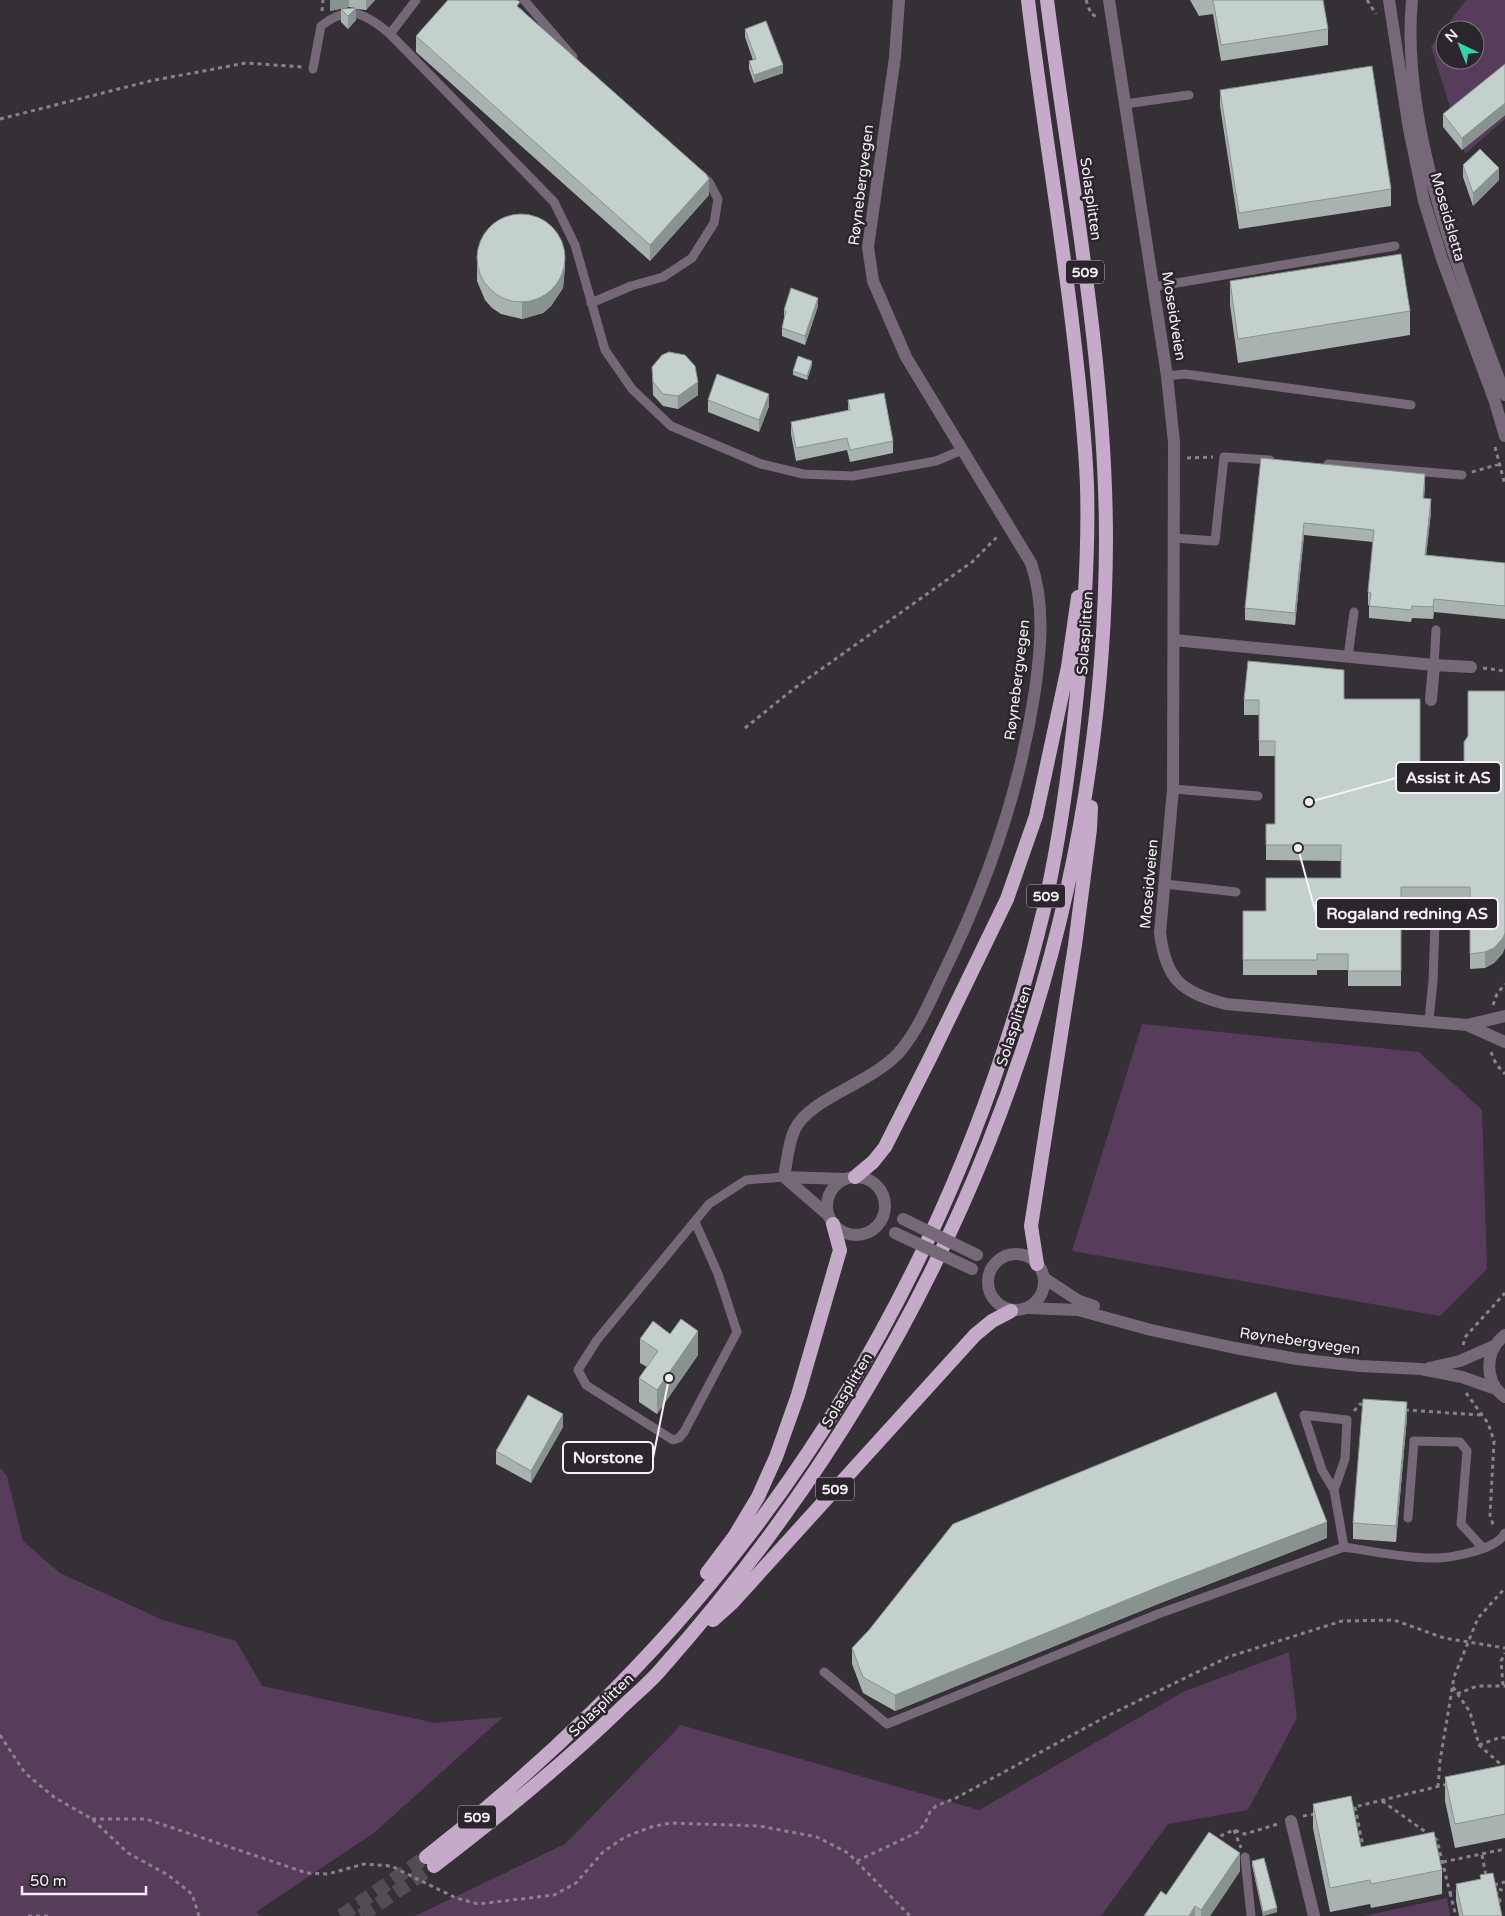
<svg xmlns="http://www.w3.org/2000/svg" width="1505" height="1916" font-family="'Varela Round',sans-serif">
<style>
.green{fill:#573c5b;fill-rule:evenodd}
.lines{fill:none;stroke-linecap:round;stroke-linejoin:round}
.trunk-tunnel{stroke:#524c53;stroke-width:14;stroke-dasharray:14 7;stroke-linecap:butt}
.path{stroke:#888389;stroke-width:3;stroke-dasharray:4 4;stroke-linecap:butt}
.service{stroke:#766977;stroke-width:9}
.minor{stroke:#766977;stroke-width:12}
.tertiary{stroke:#766977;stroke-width:12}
.trunk{stroke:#c6aaca;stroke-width:14}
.tertiary-bridge{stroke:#766977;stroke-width:12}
.wall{fill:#a8b3af}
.shaded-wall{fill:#88928e}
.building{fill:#c3d0cb;stroke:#88928e}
.labels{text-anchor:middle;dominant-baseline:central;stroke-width:5;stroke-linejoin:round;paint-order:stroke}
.shield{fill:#2b252c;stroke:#b8b4b9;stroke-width:1}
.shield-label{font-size:14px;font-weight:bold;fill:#f5f1f6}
.street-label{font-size:15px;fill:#f5f1f6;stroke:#2b252c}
.leader{fill:none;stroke:#f5f1f6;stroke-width:2}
.callout-dot{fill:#f5f1f6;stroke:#2b252c;stroke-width:2}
.callout{fill:#2b252c;stroke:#f5f1f6;stroke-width:2}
.callout-label{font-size:16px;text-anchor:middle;font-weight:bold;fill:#f5f1f6}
</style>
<rect width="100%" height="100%" fill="#352f36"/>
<path class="green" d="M1466,0H1505V119L1465,154L1431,47ZM1445,30H1475V60H1445Z
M1142,1024L1419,1052L1482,1110L1487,1269L1440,1316L1072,1251Z
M0,1467L7,1476L23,1541L60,1573L163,1620L236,1641L262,1686L435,1723L503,1717L375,1832L256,1912L261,1916H0Z
M1289,1652L1297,1718L1248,1810L1168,1824L1101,1916H415L565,1844L681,1725L979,1810L1183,1692Z
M1447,1898L1450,1916H1363Z"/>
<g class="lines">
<path class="trunk-tunnel" d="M341,1916L426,1857
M361,1916L434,1866"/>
<path class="path" d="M1086,0L1091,14L1098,17
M1367,0L1376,14
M322,11L323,0
M0,119L150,81L246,63L303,67
M1495,447L1505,485
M1187,458L1213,457
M1472,472L1500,464
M1483,668L1505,671
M745,728L796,687L972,562L998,536
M1493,1005L1497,994L1505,984
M1491,1052L1496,1064L1505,1074
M1463,1345L1466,1336L1505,1293
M1466,1393L1488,1423L1494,1441L1490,1515L1494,1528
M1405,1410L1481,1415
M1354,1411L1360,1404L1365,1405
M1503,1685L1501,1661L1505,1653
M1453,1687L1470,1712L1479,1745L1505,1768
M1457,1694L1477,1686H1505
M0,1735L25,1773L54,1797L92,1819L128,1853L168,1875L192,1894L199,1916
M1479,1745L1501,1737L1505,1738
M1438,1787L1440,1761L1454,1677L1478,1618L1505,1588
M1382,1801L1437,1840L1450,1893L1459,1891
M1355,1807L1364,1851
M1350,1808L1448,1784
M1303,1816L1316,1814
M92,1819H146L307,1873L328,1874L364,1864L391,1866L456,1898L478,1904L554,1895L576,1883L603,1852L625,1837L651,1827L670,1823L760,1826L817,1837L848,1853L910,1916
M1234,1830L1241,1848
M1213,1839L1234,1830L1245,1834L1278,1824
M1482,1855L1486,1876
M857,1861L918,1832L925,1823L930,1812L936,1806L956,1798L1109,1715L1228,1657L1342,1621L1394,1620L1444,1638L1505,1648
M1443,1862L1505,1849
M1492,1885L1505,1892
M1494,1885L1505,1882
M1496,1891L1500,1901L1496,1903
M1450,1893L1456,1916
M28,1916H48"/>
<path class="service" d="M524,0L573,57
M390,34L416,0
M313,69L321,26C349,4 365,13 390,34L554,202L575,245L605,350L632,389L671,426L761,464L803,474L853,476L936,461L962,450
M1125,104L1189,95
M1153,287L1395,246
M591,303L631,286L663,277L692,258L714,223L718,199L709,182L700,174
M1167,376L1185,374L1411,405
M1328,464L1462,475
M1174,538L1215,541L1224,457L1270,460
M1348,657L1354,612
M1434,665L1436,630
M1173,789L1258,796
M1165,884L1236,892
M1429,1020L1433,981L1435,923
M695,1222L718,1274L737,1332L684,1432L679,1438L673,1440L586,1385L578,1370L597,1340L709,1204L746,1180L784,1177
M1334,1490L1345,1459L1347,1420L1304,1415L1322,1470L1334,1490L1344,1547C1372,1551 1402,1558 1430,1558C1448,1559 1497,1550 1505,1533
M1408,1518L1414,1441L1460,1442L1467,1451L1461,1524L1483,1548
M824,1672L887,1724L1158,1614L1344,1547
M1245,1857L1251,1916"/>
<path class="minor" d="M1109,0L1167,376L1174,442L1173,789L1160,933C1166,980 1181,992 1226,1004L1467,1025L1505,1042
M1389,0L1409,129L1424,201L1442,259L1495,402L1505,436
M1412,0C1400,127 1461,277 1505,395
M1174,640L1434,665L1471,667
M1431,700L1434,665
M1467,1025L1505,1016
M784,1177C787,1162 788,1143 795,1129C809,1098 876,1082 902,1049C919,1028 930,1001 942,976C987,885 1020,791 1035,690C1041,647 1045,604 1031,563L906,357L873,281L868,247L895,57L899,0
M784,1177L844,1179
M784,1177L828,1215
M1291,1821L1314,1916"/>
<path class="tertiary" d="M827 1206a29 29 0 1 1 58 0a29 29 0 1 1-58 0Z
M988 1282a28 28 0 1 1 56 0a28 28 0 1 1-56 0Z
M1044,1278L1079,1301L1094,1306
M1028,1308L1078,1310L1151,1330L1235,1348L1297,1359L1360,1366L1421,1369L1462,1377L1496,1389
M1505,1335C1484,1351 1484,1382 1505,1397
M1429,1368L1460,1361L1494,1346"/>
<path class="trunk" d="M855,1177L873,1162L885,1147L929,1060L1007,899L1036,816L1068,667L1078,597
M1037,1264L1031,1226L1075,945L1090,829L1091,807
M707,1573L734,1537L758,1497L776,1457L798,1395L840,1250L833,1224
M713,1620L732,1603L975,1335L992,1321L1011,1311
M426,1857C540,1768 654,1659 743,1543C887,1357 989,1138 1044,909C1060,838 1070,765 1077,693C1084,624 1089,555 1087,485C1085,433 1079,381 1073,330C1060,220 1041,110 1028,0
M434,1866C498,1817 560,1767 618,1711C633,1696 650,1683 663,1667C941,1353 1104,963 1106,541C1106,360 1070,180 1047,0"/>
<path class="tertiary-bridge" d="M903,1219L977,1255
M895,1233L972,1269"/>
</g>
<path class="wall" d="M330,0H375L366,10L356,9V20L348,29L341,22V9L355,8L349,7L330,11Z
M1190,0H1323L1328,29V45L1221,61L1213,14L1199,16Z
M520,8L709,195L650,261L416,52V36Z
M745,29L783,73L754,83L749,69V61L753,60L745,37Z
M1505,65V115L1462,150L1443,127V114Z
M1220,90L1391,189V206L1239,229L1220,106Z
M1463,165L1499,180L1473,206L1463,177Z
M477,264L565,267L563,288L551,306L543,313L522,319L501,314L492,308L485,300L477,281Z
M1230,281L1410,311V335L1238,363L1230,305Z
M818,306L805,345L782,336V328L784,319V310Z
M812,365L807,380L793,375V371Z
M652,367L698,395L678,409L663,406L653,395Z
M708,400L769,406L759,432L708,412Z
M848,400L893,441V453L850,462L847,450L796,461L791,434V422L848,410Z
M1261,458L1425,486L1424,498L1431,512L1426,555L1505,563V619L1434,612L1433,619L1412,618L1411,622L1369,618V605H1368V592L1373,542L1304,535L1295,625L1245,620V608Z
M1344,699L1420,771L1503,953L1494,963L1485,968L1470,969V902H1401V986H1348V970H1317V975H1243V911H1266L1341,878V861L1266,860V824H1275V756H1259V715H1244V700Z
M670,1334L698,1355L657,1414L639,1402V1378L647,1367L640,1363V1339Z
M1407,1417L1396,1542L1353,1539V1523Z
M563,1427L531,1483L496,1464V1451Z
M1327,1538L1158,1604L895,1711L863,1693L852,1664V1648Z
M1505,1765V1838L1455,1848L1445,1801V1777Z
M1313,1804L1361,1847L1442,1870V1894L1371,1908L1370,1904L1330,1912L1313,1828Z
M1252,1861L1277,1912L1263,1916L1252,1865Z
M1240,1871L1210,1916H1144L1166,1895Z
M1480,1875L1502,1916H1459L1456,1900V1884L1480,1879Z"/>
<path class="shaded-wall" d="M330,0H349V7L330,11Z
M366,0H375L366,10Z
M356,8V20L348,29V16Z
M783,65V73L754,83V75Z
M1505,103V115L1462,150V138Z
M1499,168V180L1473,206V193Z
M709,179V195L650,261V245Z
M565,251V267L563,288L551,306L543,313L522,319V302Z
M818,298V306L805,345V336Z
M812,361V365L807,380V376Z
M698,382V395L678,409V396Z
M769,394V406L759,432V420Z
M1425,474V486L1423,511V498Z
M1431,499V512L1425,567V555Z
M1304,523V535L1295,625V613Z
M1434,599V612L1433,619V607Z
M1505,933V948L1503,953L1494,963L1485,968V952Z
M698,1331V1355L657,1414V1390Z
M1407,1402V1417L1396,1542V1526Z
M563,1414V1427L531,1483V1471Z
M1327,1522V1538L1158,1604L895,1711V1695L1158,1587Z
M1240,1853V1871L1210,1916H1201V1910Z
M1195,1906V1916H1189Z
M1277,1908V1912L1263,1916V1912Z"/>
<path class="building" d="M448,0H517L520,2L517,6L706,174L709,179L650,245L416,36Z
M1213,0H1323L1328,29L1221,45Z
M356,8L348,16L341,9Z
M766,21L783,65L754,75L749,61L756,59L745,29Z
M1505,64V103L1462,138L1443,114Z
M1372,66L1391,189L1239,213L1220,90Z
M1480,149L1499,168L1473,193L1463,165Z
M477 258a44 44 0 1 1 88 0a44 44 0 1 1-88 0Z
M1401,254L1410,311L1238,339L1230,281Z
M791,288L818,298L805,336L782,328L786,311L784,310Z
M669,352L685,355L695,366L698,382L678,396L663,394L653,382L652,367L662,355Z
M798,356L812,361L807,376L793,371Z
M717,374L769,394L759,420L708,400Z
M884,393L893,441L850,450L847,438L796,448L791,422L850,410L848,400Z
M1261,458L1425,474L1423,498L1431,499L1425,555L1505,563V606L1434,599L1433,607L1412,606L1411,610L1369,606L1371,593L1368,592L1374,530L1304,523L1295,613L1245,608Z
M1248,661L1344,670V699H1420V771H1464V742L1468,736V691H1505V933L1503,938L1494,948L1485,952L1470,954V887H1401V971H1348V954H1317V960H1243V911H1266V878H1341V845H1266V824H1275V741H1259V700H1244Z
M681,1319L698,1331L657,1390L639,1378L658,1351L640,1339L653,1321L670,1334Z
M1276,1392L1327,1522L1158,1587L895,1695L863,1677L852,1648L869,1630L953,1524Z
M528,1395L563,1414L531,1471L496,1451Z
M1363,1399L1407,1402L1396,1526L1353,1523Z
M1505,1765V1814L1455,1824L1445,1777Z
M1351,1796L1361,1847L1434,1832L1442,1870L1371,1884L1370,1880L1330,1888L1313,1804Z
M1209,1832L1240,1853L1201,1910L1195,1906L1189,1916H1144L1161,1891L1166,1895Z
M1264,1858L1277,1908L1263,1912L1252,1861Z
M1493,1873L1502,1916H1463L1456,1884L1481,1879L1480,1875Z"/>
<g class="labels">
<g class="shield">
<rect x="1066" y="260.5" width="38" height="23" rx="4"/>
<rect x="1027" y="884.5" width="38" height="23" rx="4"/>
<rect x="816" y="1477.5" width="38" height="23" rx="4"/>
<rect x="458" y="1805.5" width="38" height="23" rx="4"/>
</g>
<g class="shield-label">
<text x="1085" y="272">509</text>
<text x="1046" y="896">509</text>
<text x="835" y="1489">509</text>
<text x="477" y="1817">509</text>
</g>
<g class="street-label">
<text transform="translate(861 185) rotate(-83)">Røynebergvegen</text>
<text transform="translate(1091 199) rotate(82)">Solasplitten</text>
<text transform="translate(1448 217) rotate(74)">Moseidsletta</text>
<text transform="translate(1174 316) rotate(81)">Moseidveien</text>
<text transform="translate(1085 633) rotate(-86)">Solasplitten</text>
<text transform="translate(1017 680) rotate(-83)">Røynebergvegen</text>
<text transform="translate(1149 884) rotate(-85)">Moseidveien</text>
<text transform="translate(1014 1026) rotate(-72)">Solasplitten</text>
<text transform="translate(1300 1341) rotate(8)">Røynebergvegen</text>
<text transform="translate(847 1390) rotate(-59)">Solasplitten</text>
<text transform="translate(601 1705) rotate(-44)">Solasplitten</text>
</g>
</g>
<path class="leader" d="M1309 802L1396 778M1298 848L1316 914M669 1378L653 1458"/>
<g class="callout-dot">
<circle cx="1309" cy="802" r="5"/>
<circle cx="1298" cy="848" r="5"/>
<circle cx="669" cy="1378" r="5"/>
</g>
<g class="callout">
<rect x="1396" y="762" width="105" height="31" rx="5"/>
<rect x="1316" y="898" width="182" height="31" rx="5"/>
<rect x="563" y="1442" width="90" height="31" rx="5"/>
</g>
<g class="callout-label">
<text x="1448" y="783">Assist it AS</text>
<text x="1407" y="919">Rogaland redning AS</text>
<text x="608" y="1463">Norstone</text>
</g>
<g transform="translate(1460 45) rotate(317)"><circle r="24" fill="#2b252c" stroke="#7c777d"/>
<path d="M0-4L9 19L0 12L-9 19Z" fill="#2fd4aa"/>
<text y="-8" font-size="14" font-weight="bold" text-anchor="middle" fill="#f5f1f6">N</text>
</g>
<path d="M22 1886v8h124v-8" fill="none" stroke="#f5f1f6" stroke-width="2.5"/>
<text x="30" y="1886" font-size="15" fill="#f5f1f6" stroke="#2b252c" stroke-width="4" paint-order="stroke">50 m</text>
</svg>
